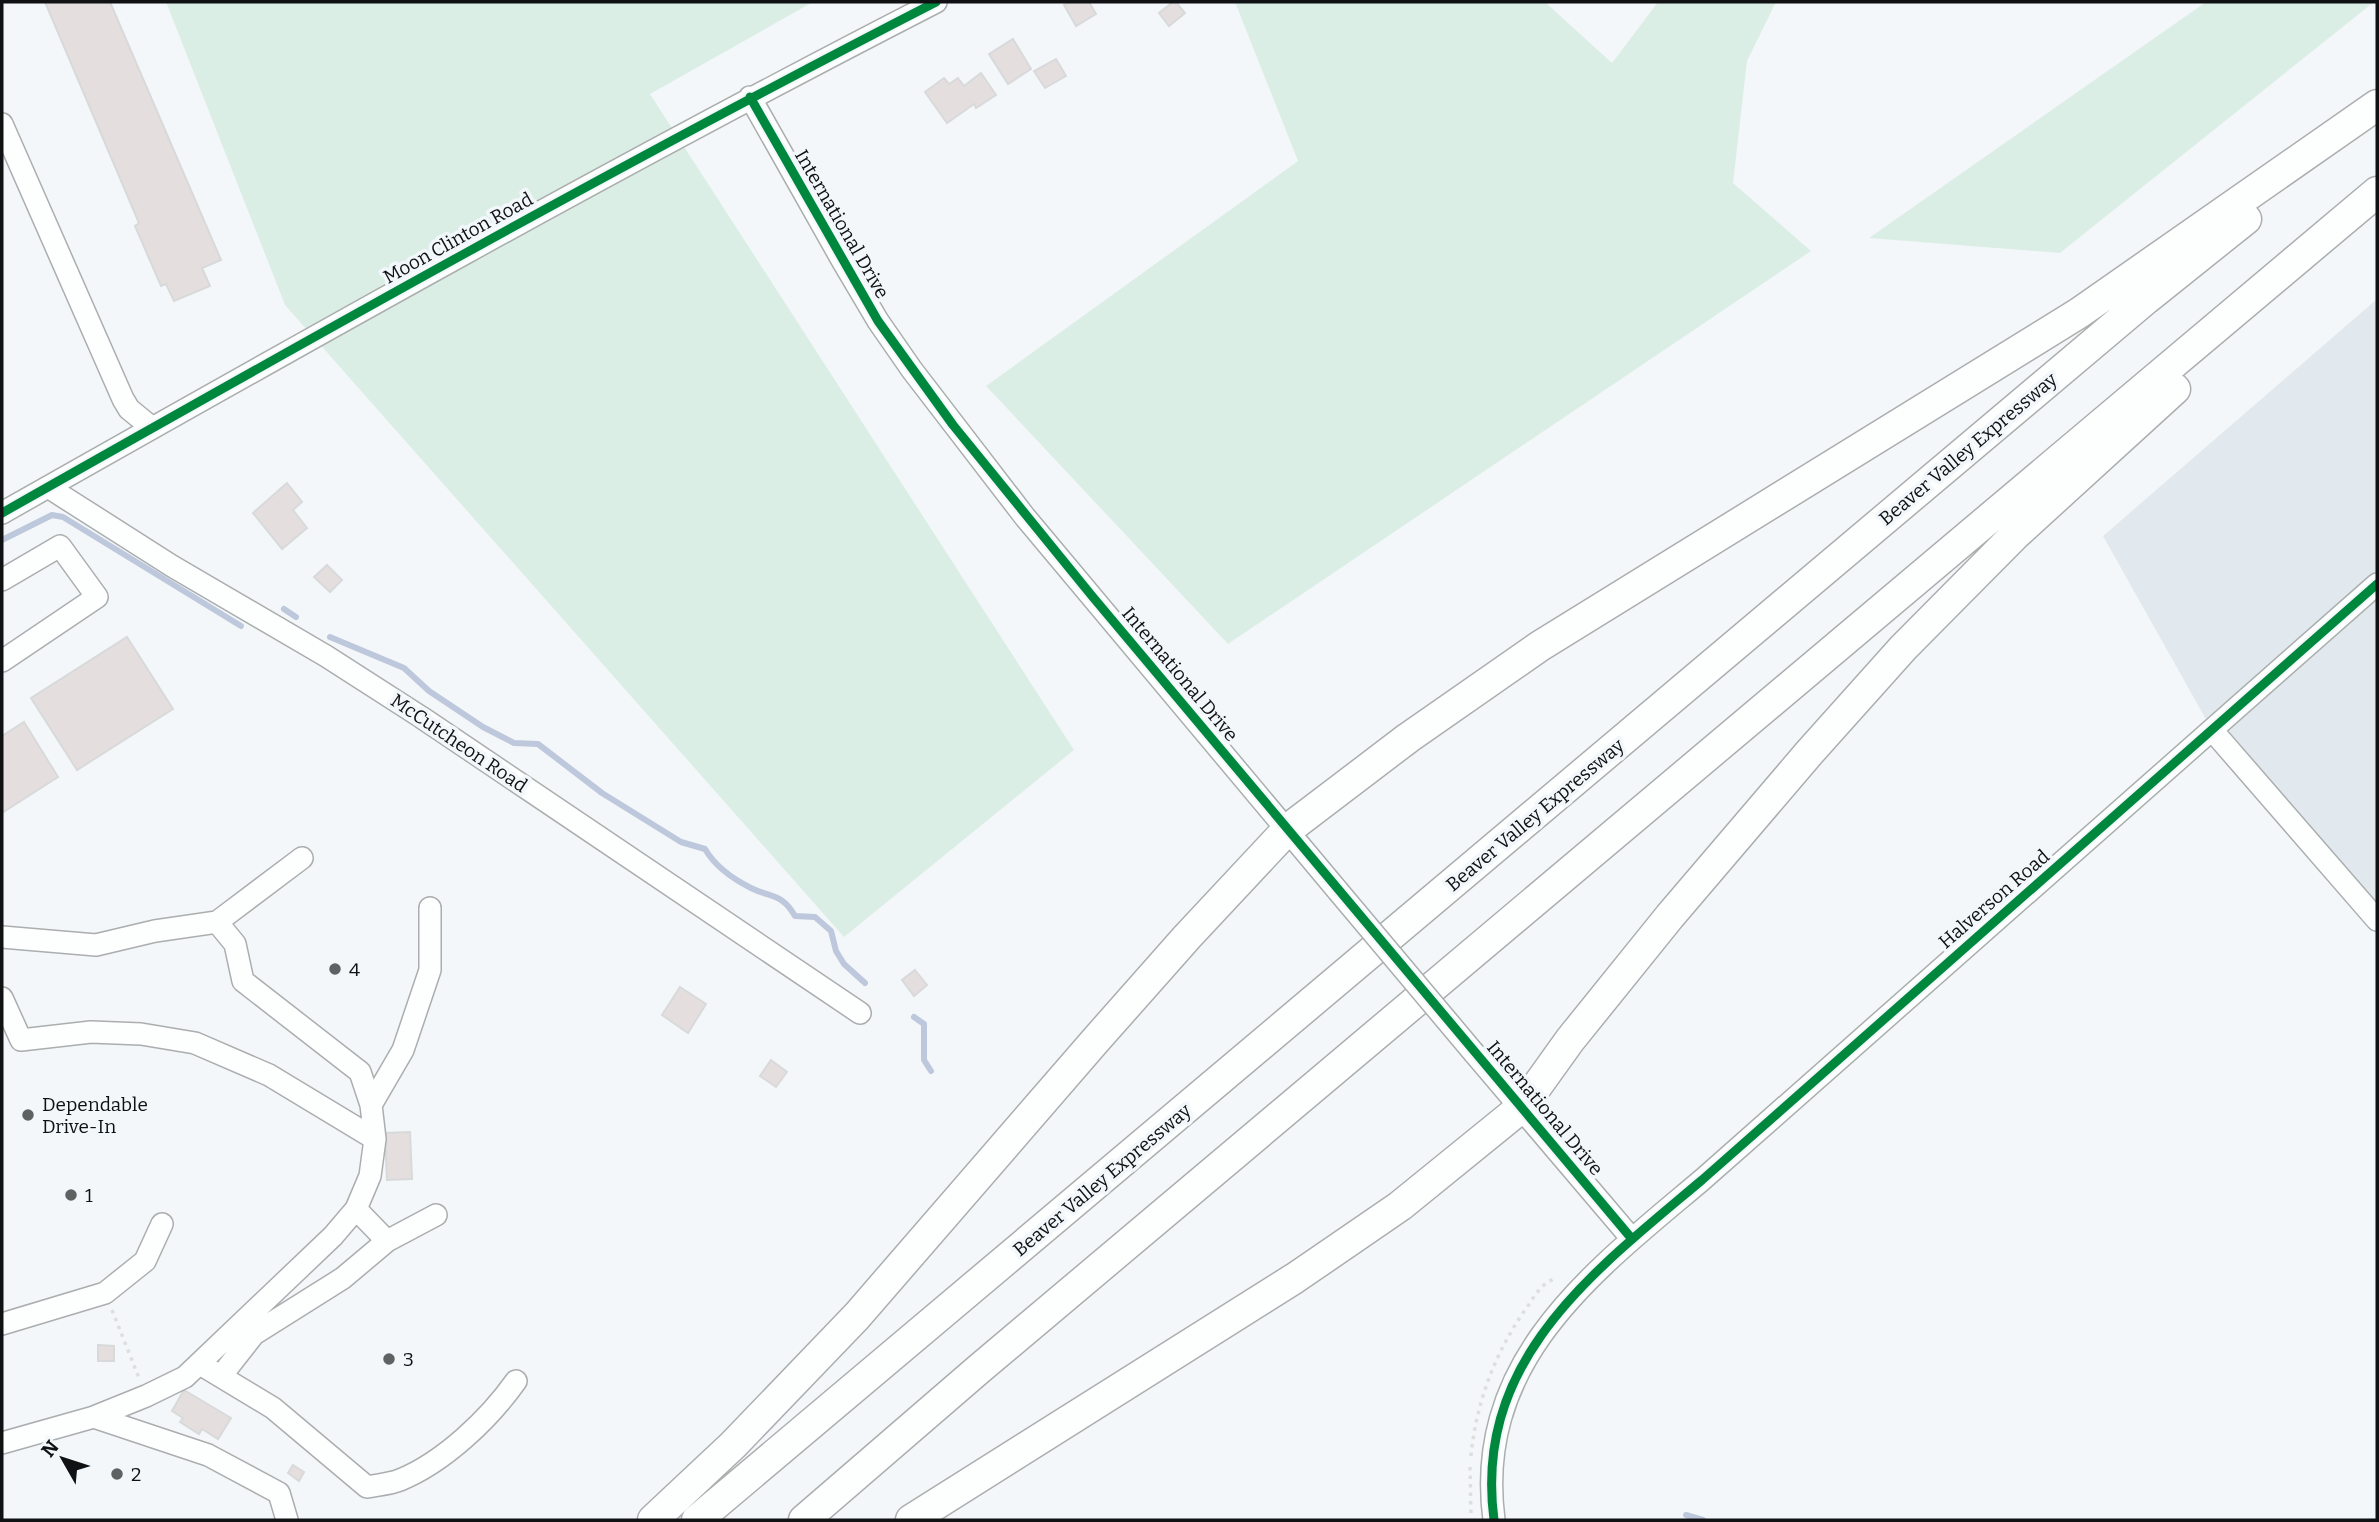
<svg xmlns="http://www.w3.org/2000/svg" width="2379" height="1522" font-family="Bitter,serif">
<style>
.built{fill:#e1e9ee}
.green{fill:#dbeee6}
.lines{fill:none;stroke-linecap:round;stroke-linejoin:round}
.stream{stroke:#bec8dc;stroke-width:6}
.building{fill:#e4dfde;stroke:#d8d9da;stroke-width:2}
.minor-casing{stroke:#abaeaf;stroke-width:24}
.highway-casing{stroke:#abaeaf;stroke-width:33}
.path{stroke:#dededf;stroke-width:3.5;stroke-dasharray:3.5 5;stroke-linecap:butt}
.minor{stroke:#fdfefe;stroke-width:21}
.highway{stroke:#fdfefe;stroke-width:30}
.minor-bridge-casing{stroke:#abaeaf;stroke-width:24;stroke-linecap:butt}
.minor-bridge{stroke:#fdfefe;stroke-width:21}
.cycleway-casing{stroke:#f2f7fb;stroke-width:13}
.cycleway{stroke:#00873e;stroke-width:9}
.poi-dot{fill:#5f6263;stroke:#f2f7fb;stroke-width:2.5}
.labels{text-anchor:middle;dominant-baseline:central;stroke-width:7;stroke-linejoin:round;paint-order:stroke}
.street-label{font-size:19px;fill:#0f1112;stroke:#f2f7fb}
.poi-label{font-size:19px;fill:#0f1112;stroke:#f2f7fb;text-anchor:start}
</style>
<rect width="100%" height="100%" fill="#f4f7f9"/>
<path class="built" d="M2377,299V920L2212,730L2103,536Z"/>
<path class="green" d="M166,2H813L650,94L1074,750L844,937L285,305Z
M1235,2H1545L1612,63L1658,2H1776L1747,61L1733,183L1811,251L1228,644L986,386L1298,161Z
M2206,2H2374L2060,253L1869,238Z"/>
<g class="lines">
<path class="stream" d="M2,540L52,515L63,517L241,626
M284,609L296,617
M330,637L404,668L429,691L483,727L514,743L538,744L602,793L681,842L705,849C715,866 733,879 751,888C771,898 782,893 795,916L815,917L831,931L836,951L844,964L865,983
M914,1017L924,1024V1060L931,1071
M1686,1515L1703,1520"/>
</g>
<path class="building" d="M45,2H110L221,260L202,268L210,286L174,301L166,284L161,286L135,226L139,223Z
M1070,2H1089L1096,14L1076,26L1064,5Z
M1173,2H1176L1185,13L1169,26L1159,13Z
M1013,39L1031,69L1008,84L989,54Z
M1056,59L1066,76L1045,88L1034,71Z
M981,73L996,95L976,108L974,104L947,123L925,92L944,78L949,84L958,78L964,86Z
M287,483L302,502L293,510L307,528L282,549L253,513Z
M327,565L342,580L330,592L314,577Z
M127,637L173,709L77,770L31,698Z
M24,722L58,777L2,813V736Z
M915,970L927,985L914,996L902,980Z
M680,987L706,1004L688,1033L662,1015Z
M771,1060L787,1072L776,1087L760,1076Z
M410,1132L412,1179L387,1180L385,1133Z
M98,1345L114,1346V1361H98Z
M184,1390L231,1418L218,1439L202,1429L199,1434L180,1422L183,1418L172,1411Z
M293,1465L304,1472L299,1481L288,1473Z"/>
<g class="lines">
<g class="minor-casing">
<path id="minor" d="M750,97L842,260L878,321L912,370L1025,517L1338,891
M2,124L123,399L129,409L151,427
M48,487L172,566L326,656L421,717L860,1013
M2,513C311,338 620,164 936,2
M2,580L60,546L97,597L2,661
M2212,730L2377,920
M217,922L302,858
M2,937L96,945L155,931L217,922L235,944L243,981L360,1072L371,1105L375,1139L370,1176L356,1209L333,1236L185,1377L146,1396L94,1417L2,1443
M2,998L21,1040L91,1032L141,1034L195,1043L269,1075L375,1139
M1474,1053L1632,1239
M371,1105L403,1050L430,970V908
M356,1209L387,1241
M2,1324L105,1293L145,1261L162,1224
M200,1364L273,1408L367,1487C377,1485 390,1484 400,1480C444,1462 489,1419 516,1381
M221,1376L254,1334L343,1278L387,1241L436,1215
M94,1417L208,1455L279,1493L287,1520
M1494,1520C1473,1360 1593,1272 1702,1180L2377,584"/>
</g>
<g class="highway-casing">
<path id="highway" d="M653,1520L733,1445L857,1316L1095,1041L1187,937L1287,830L1408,738L1540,646L2079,313L2377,105
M697,1520L2146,299L2246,219
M804,1520L979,1369L2377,192
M911,1520L1295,1278L1400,1206L1522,1107L1570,1040L1670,916L1809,753L1903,648L2016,534L2175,389"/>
</g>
<path class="path" d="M112,1310L139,1378
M1471,1456C1476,1403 1495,1353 1525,1310C1534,1298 1540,1284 1554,1279
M1470,1467L1471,1518"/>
<use href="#minor" class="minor"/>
<use href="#highway" class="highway"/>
<g class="minor-bridge-casing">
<path id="minor-bridge" d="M1338,891L1474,1053"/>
</g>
<use href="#minor-bridge" class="minor-bridge"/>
<g class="cycleway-casing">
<path id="cycleway" d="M750,97L878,321L953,425L1092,596L1632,1239
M2,513C311,338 620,164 936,2
M1494,1520C1473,1360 1593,1272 1702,1180L2377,584"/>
</g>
<use href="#cycleway" class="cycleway"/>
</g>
<g class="poi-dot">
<circle cx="335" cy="969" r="7"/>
<circle cx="28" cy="1115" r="7"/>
<circle cx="71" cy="1195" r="7"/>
<circle cx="389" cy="1359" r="7"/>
<circle cx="117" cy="1474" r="7"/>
</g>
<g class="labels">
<g class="street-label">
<text transform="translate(842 224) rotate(60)">International Drive</text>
<text transform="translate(458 238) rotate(-29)">Moon Clinton Road</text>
<text transform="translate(1968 449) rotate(-40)">Beaver Valley Expressway</text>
<text transform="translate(1180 674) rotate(50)">International Drive</text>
<text transform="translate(459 743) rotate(34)">McCutcheon Road</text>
<text transform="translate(1535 815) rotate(-40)">Beaver Valley Expressway</text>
<text transform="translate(1994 899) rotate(-41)">Halverson Road</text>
<text transform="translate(1545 1108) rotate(50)">International Drive</text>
<text transform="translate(1102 1180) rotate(-40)">Beaver Valley Expressway</text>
</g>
<g class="poi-label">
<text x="349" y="969">4</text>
<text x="42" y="1104">Dependable<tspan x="42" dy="22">Drive-In</tspan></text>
<text x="85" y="1195">1</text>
<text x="403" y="1359">3</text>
<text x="131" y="1474">2</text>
</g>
</g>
<rect width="2379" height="1522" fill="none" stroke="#0f1112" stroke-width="7"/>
<g transform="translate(63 1459) rotate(309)" stroke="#f2f7fb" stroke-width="5" paint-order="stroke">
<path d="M0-5L12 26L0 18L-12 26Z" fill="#0f1112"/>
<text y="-10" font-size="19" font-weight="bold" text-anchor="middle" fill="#0f1112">N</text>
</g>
</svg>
